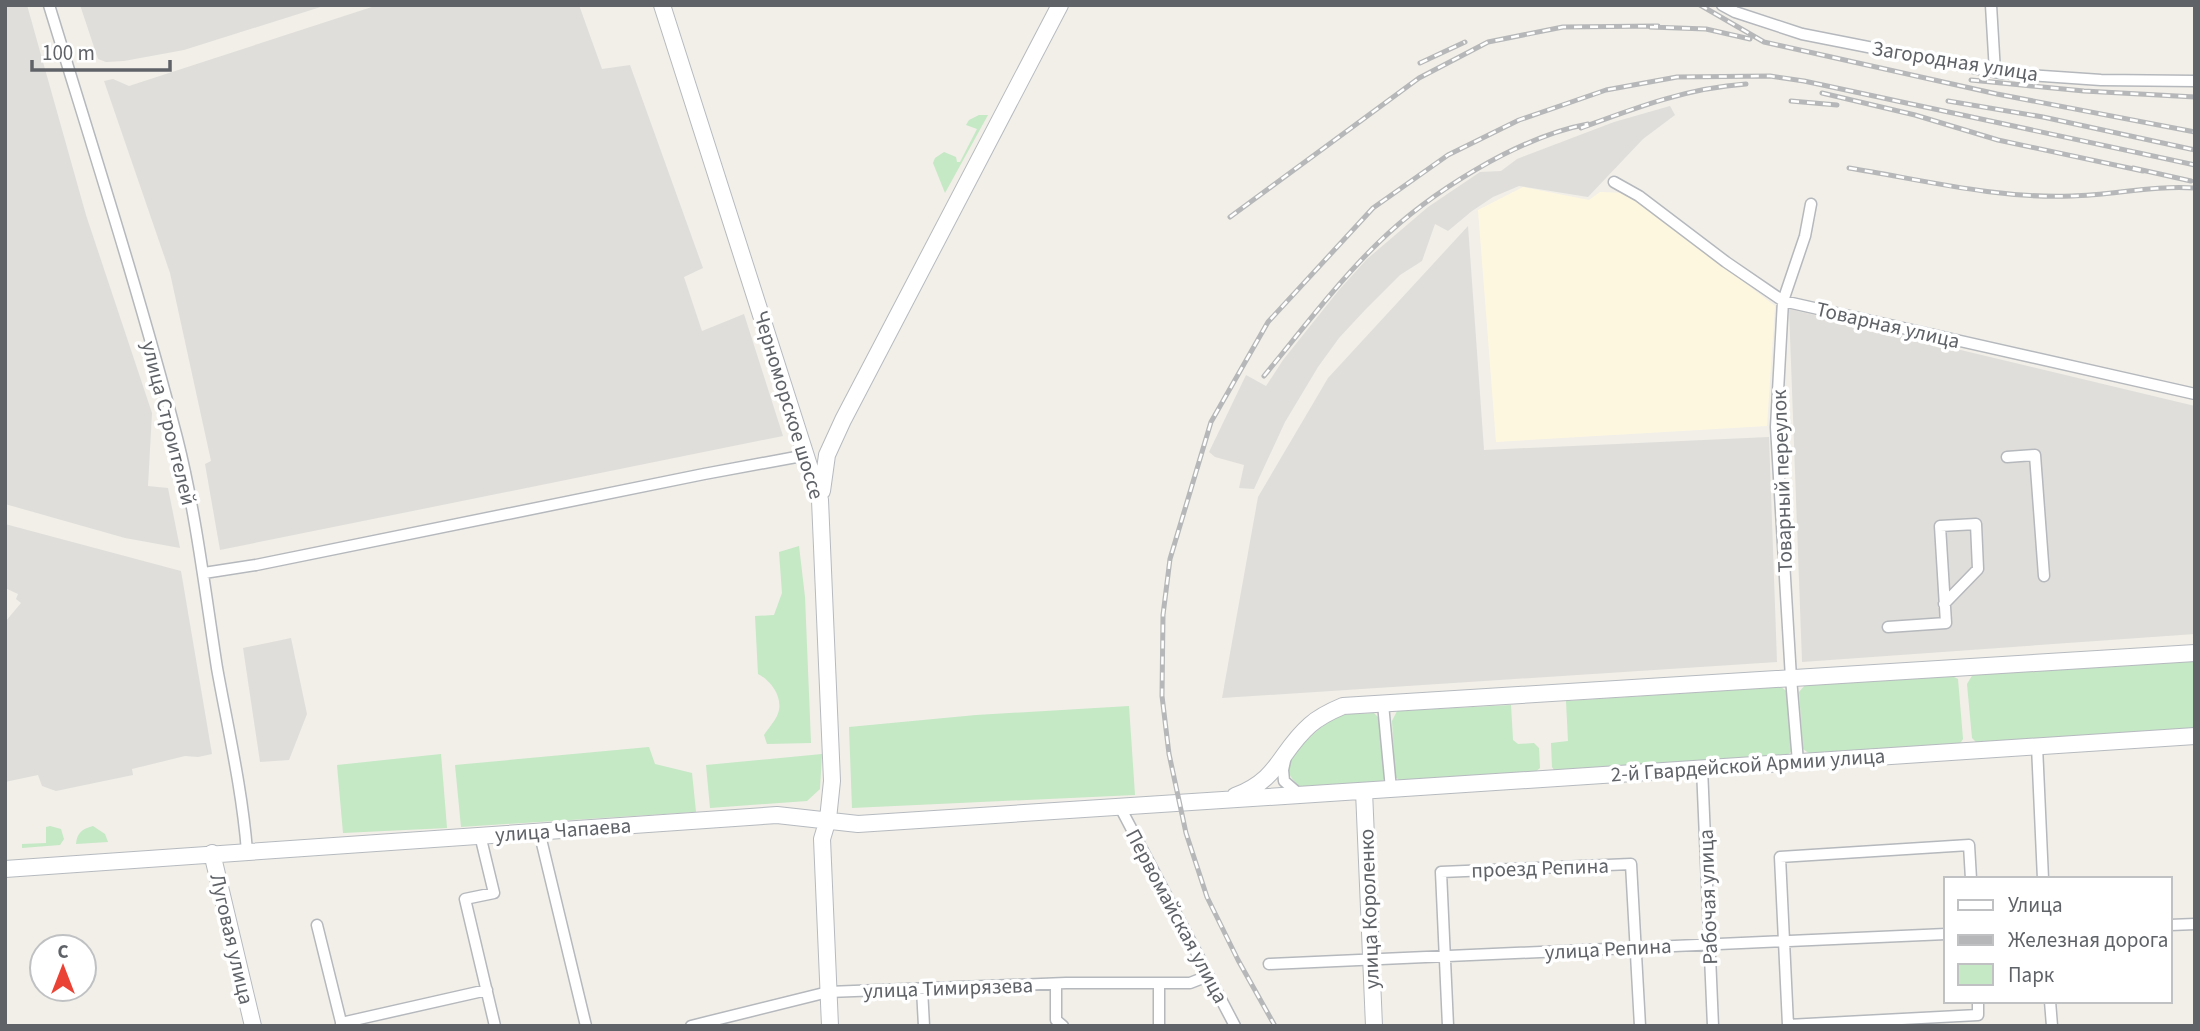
<svg xmlns="http://www.w3.org/2000/svg" width="2200" height="1031" font-family="'Source Sans 3',sans-serif">
<style>
.commercial{fill:#fef7e0}
.industrial{fill:#e0deda}
.green{fill:#c5e8c5}
.lines{fill:none;stroke-linecap:round;stroke-linejoin:round}
.street-casing{stroke:#b5b8bc;stroke-width:13}
.secondary-casing{stroke:#b6babf;stroke-width:18}
.street{stroke:#fff;stroke-width:10}
.secondary{stroke:#fff;stroke-width:16}
.rail-casing{stroke:#b6b7b8;stroke-width:5}
.rail{stroke:#fff;stroke-width:2.5;stroke-dasharray:8;stroke-linecap:butt}
.labels{text-anchor:middle;dominant-baseline:central;stroke-width:7;stroke-linejoin:round;paint-order:stroke}
.street-label{font-size:21px;fill:#5f6368;stroke:#fff}
</style>
<rect width="100%" height="100%" fill="#f1efe8"/>
<path class="commercial" d="M1523,187L1589,200L1600,192L1628,193L1775,306L1767,426L1496,442L1478,210Z"/>
<path class="industrial" d="M5,5H27L86,215L152,413L148,486L168,488L180,548L125,538L5,504Z
M80,5H327L184,50L124,61L106,62L98,59Z
M378,5H579L602,69L630,65L703,268L684,277L702,331L744,314L783,436L220,550L205,464L211,461L170,273L104,81L113,79L129,86Z
M1670,106L1675,115L1643,139L1588,197L1519,186L1493,197L1472,211L1448,231L1435,224L1422,261L1400,275L1365,310L1339,338L1318,367L1285,422L1254,489L1239,488L1244,465L1215,457L1209,452L1246,375L1266,386L1283,360L1339,290L1367,259L1428,207L1480,172L1501,171L1517,159L1614,122Z
M1468,226L1484,450L1769,437L1777,662L1222,698L1258,497L1328,378Z
M1789,309L2195,406V634L1802,662Z
M5,524L181,571L212,754L198,757L185,756L132,769L133,775L56,791L42,786L38,775L5,782V622L21,603L16,599L18,594L5,588Z
M291,638L307,714L289,760L260,762L243,648Z"/>
<path class="green" d="M979,115H988L945,193L933,163L935,158L944,152L956,157L957,162H960L977,129L966,125L969,120Z
M799,546L805,597L811,743L767,744L764,735C768,729 774,722 777,716C785,700 772,681 758,674L755,616L774,615L782,593L779,552Z
M2195,660V729L1977,743L1972,738L1967,684L1973,674Z
M1950,675L1958,679L1963,739L1959,745L1810,754L1803,749L1799,692L1805,685Z
M1781,687L1789,693L1792,751L1786,756L1556,773L1552,767L1551,743L1568,741L1566,701Z
M1511,705L1513,740L1518,744L1534,743L1539,748L1540,768L1534,773L1402,782L1395,777L1392,721L1397,711Z
M1129,706L1135,795L852,808L849,727L976,715Z
M1374,713L1383,722L1386,777L1379,784L1303,789C1296,783 1288,777 1288,767C1289,754 1328,718 1342,715C1352,713 1364,714 1374,713Z
M649,747L655,764L692,773L696,812L461,827L455,765Z
M441,754L447,828L343,833L337,765Z
M822,754L820,789L807,801L710,808L706,765Z
M50,826L61,829L64,839L60,845L22,848V844L46,843V827Z
M93,826L105,834L108,842L76,844C77,833 82,829 93,826Z"/>
<g class="lines">
<g class="street-casing">
<path id="street" d="M49,5C93,149 139,292 177,438C196,513 205,591 217,668C228,729 242,789 247,851
M1722,5L1735,12L1802,34L2000,73L2101,80L2195,81
M1991,5L1995,72
M1614,182L1639,196L1726,262L1783,301L2195,394
M2007,457L2035,455L2044,576
M204,573L256,565L704,474L807,455
M1888,627L1946,623L1940,526L1976,524L1978,569L1944,604
M1383,704L1391,789
M2037,746L2043,879
M1286,756L1283,770L1284,781L1300,795
M1798,762L1791,678L1776,427L1783,301L1805,236L1811,204
M1702,768L1713,1026
M1120,807L1235,1026
M539,831L586,1026
M480,835L494,893L465,899L495,1026
M1971,879L1969,845L1780,857L1788,1025L1978,1015V1001
M317,925L342,1026
M2170,925L2195,924
M1269,964L1946,934
M1056,984V1020L1063,1026
M922,989L924,1026
M2050,1001L2052,1026
M341,1023L487,990
M691,1026L828,992L1066,983H1190L1208,976
M1159,1026V983
M1448,1026L1441,872L1631,864L1640,1026"/>
</g>
<g class="secondary-casing">
<path id="secondary" d="M662,5L820,500L832,781L828,819L822,839L830,1026
M822,491L827,455L843,420L1060,5
M1364,791L1374,1026
M1235,796C1280,779 1279,752 1310,725C1320,716 1331,711 1343,706L2195,653
M212,853L253,1026
M5,869L777,815L858,824L2195,736"/>
</g>
<use href="#street" class="street"/>
<use href="#secondary" class="secondary"/>
<g class="rail-casing">
<path id="rail" d="M1700,5L1764,42L1997,94L2195,132
M1650,27L1706,29L1750,39
M1420,63L1465,42
M1971,80L2084,91L2195,97
M1822,93L1915,115L1998,140L2143,171
M1791,101L1837,105
M1948,101L2043,117L2195,150
M1581,128C1635,108 1687,88 1746,84
M1849,168C1923,180 1998,199 2072,196C2113,195 2154,185 2195,188
M2133,168L2191,181
M1230,217L1419,78L1488,42L1563,27L1658,26
M1264,376C1301,331 1336,284 1378,243C1429,193 1518,137 1588,124
M1275,1026L1238,960L1207,897L1186,833L1169,754L1162,696L1163,615L1170,559L1211,422L1268,322L1373,208L1448,155L1519,120L1606,90L1677,77L1770,76L1804,81L2195,165"/>
</g>
<use href="#rail" class="rail"/>
</g>
<g class="labels">
<g class="street-label">
<text transform="translate(1955 61) rotate(9)">Загородная улица</text>
<text transform="translate(1888 325) rotate(13)">Товарная улица</text>
<text transform="translate(789 405) rotate(73)">Черноморское шоссе</text>
<text transform="translate(169 423) rotate(76)">улица Строителей</text>
<text transform="translate(1782 481) rotate(-92)">Товарный переулок</text>
<text transform="translate(1748 765) rotate(-4)">2-й Гвардейской Армии улица</text>
<text transform="translate(563 830) rotate(-4)">улица Чапаева</text>
<text transform="translate(1540 868) rotate(-2)">проезд Репина</text>
<text transform="translate(1708 897) rotate(-92)">Рабочая улица</text>
<text transform="translate(1369 909) rotate(-92)">улица Короленко</text>
<text transform="translate(1177 916) rotate(62)">Первомайская улица</text>
<text transform="translate(232 939) rotate(77)">Луговая улица</text>
<text transform="translate(1608 949) rotate(-3)">улица Репина</text>
<text transform="translate(948 988) rotate(-2)">улица Тимирязева</text>
</g>
</g>
<rect width="2200" height="1031" fill="none" stroke="#5f6368" stroke-width="14"/>
<rect x="1944" y="877" width="228" height="126" fill="#ffffff" stroke="#bfc1c3" stroke-width="2"/>
<rect x="1958" y="900" width="35" height="10" fill="#ffffff" stroke="#bfc1c3" stroke-width="2"/>
<text x="2008" y="912" font-size="21" fill="#5f6368">Улица</text>
<rect x="1958" y="935" width="35" height="10" fill="#b6b7b8" stroke="#bfc1c3" stroke-width="2"/>
<text x="2008" y="947" font-size="21" fill="#5f6368">Железная дорога</text>
<rect x="1958" y="964" width="35" height="21" fill="#c5e8c5" stroke="#bfc1c3" stroke-width="2"/>
<text x="2008" y="982" font-size="21" fill="#5f6368">Парк</text>
<g transform="translate(63 968)"><circle r="33" fill="#ffffff" stroke="#bfc1c3" stroke-width="2"/>
<path d="M0-5L12 26L0 18L-12 26Z" fill="#ea4335"/>
<text y="-10" font-size="19" font-weight="bold" text-anchor="middle" fill="#5f6368">С</text>
</g>
<path d="M32 60v10h138v-10" fill="none" stroke="#5f6368" stroke-width="3.5"/>
<text x="42" y="60" font-size="21" fill="#5f6368" stroke="#ffffff" stroke-width="5" paint-order="stroke">100 m</text>
</svg>
